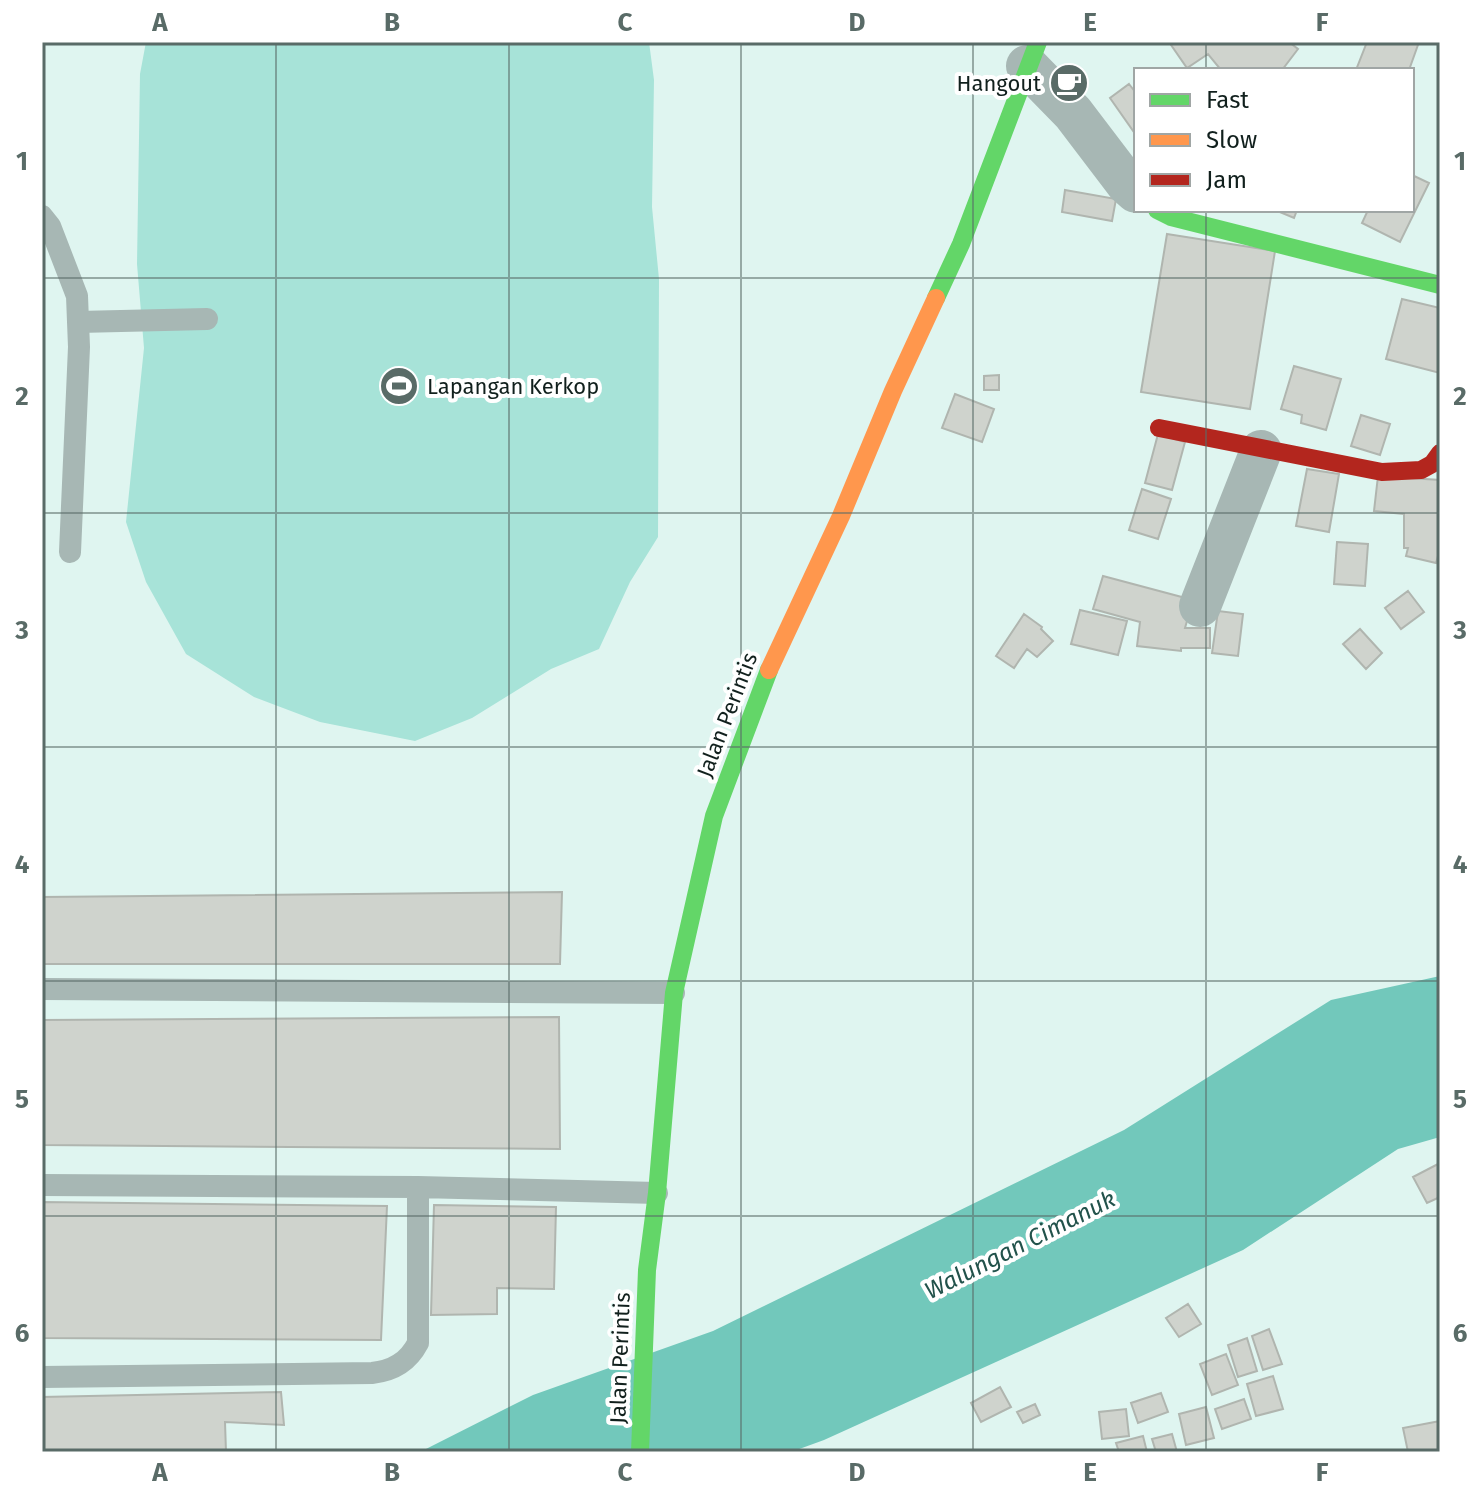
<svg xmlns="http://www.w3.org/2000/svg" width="1482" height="1494" font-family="'Fira Sans',sans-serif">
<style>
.green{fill:#a7e3d8}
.water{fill:#72c8bb}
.building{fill:#cfd3cd;stroke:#b0b5af;stroke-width:2}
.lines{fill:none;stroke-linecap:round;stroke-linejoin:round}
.lane{stroke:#a7b7b4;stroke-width:22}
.street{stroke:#a7b7b4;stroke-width:42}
.fast{stroke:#63d668;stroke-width:18}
.slow{stroke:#ff974d;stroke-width:18}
.jam{stroke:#b3261e;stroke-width:18}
.grid{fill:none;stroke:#596b67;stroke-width:2;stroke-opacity:0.55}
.labels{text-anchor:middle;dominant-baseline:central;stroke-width:8;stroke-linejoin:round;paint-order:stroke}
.poi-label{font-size:22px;fill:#11201d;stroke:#fff;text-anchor:end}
.street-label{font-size:22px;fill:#11201d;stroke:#fff}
.water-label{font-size:24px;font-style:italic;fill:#22524b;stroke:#fff}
.neatline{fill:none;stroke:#596b67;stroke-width:3}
.grid-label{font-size:26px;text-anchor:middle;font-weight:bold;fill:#596b67}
</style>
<rect width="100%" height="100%" fill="#dff5f0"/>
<path class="green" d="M146,42H649L654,80L652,207L659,279L658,537L630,582L599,649L551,669L472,718L415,741L320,722L254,697L186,654L146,582L126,522L144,348L137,264L140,74Z"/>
<path class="water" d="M1440,976V1137L1398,1149L1243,1250L824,1440L791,1452H420L533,1395L713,1331L1124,1130L1331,1000Z"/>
<path class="building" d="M1169,42H1289L1298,49L1282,70H1221L1208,54L1187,68Z
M1367,42H1419L1409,70H1356Z
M1129,84L1136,93V135L1110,98Z
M1412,175L1429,183L1400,242L1362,223L1368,210H1412Z
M1065,190L1116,199L1112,221L1062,212Z
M1275,210H1297L1294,218Z
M1167,234L1275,251L1250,409L1141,392Z
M1402,299L1440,308V373L1386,359Z
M1294,366L1341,379L1326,430L1301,423L1302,415L1281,409Z
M999,375V390H984V376Z
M955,394L994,409L982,442L942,428Z
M1361,415L1390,424L1380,455L1351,446Z
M1158,434L1185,442L1172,490L1145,483Z
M1307,469L1339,474L1329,532L1296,526Z
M1378,476L1440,480V559L1438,556L1436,563L1406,556L1408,548H1404V514L1374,511Z
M1142,489L1171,499L1158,539L1129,530Z
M1337,542L1368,544L1365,586L1334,584Z
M1103,576L1193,600L1185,628H1210V648H1181V651L1137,646L1140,622L1093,609Z
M1408,591L1424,612L1401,629L1385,608Z
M1080,610L1127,621L1118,655L1071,644Z
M1218,611L1243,614L1238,656L1212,653Z
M1024,614L1042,627L1041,629L1053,641L1037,657L1027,649L1014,668L996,656Z
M1360,629L1382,653L1366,669L1343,644Z
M562,892L560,964H42V897Z
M559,1017L560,1149L42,1145V1020Z
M1440,1163V1197L1427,1203L1413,1177Z
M42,1202L387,1206L381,1340L42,1338Z
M434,1205L556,1207L554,1289L497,1288V1314L431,1315Z
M1188,1304L1201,1324L1179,1337L1166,1318Z
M1269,1329L1282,1364L1263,1370L1252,1336Z
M1247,1338L1257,1371L1238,1377L1228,1345Z
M1226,1354L1238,1385L1212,1395L1200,1364Z
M1273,1376L1283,1409L1256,1416L1247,1384Z
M1000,1387L1011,1407L981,1422L971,1403Z
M281,1392L284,1425L225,1422L226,1452H42V1397Z
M1161,1393L1168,1412L1138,1423L1131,1403Z
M1244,1399L1251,1419L1222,1429L1215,1409Z
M1035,1404L1040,1415L1023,1423L1017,1412Z
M1206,1407L1214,1438L1186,1445L1179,1414Z
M1126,1409L1129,1436L1102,1439L1099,1412Z
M1440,1421V1450L1408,1452L1403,1428Z
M1172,1434L1177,1452H1156L1152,1439Z
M1143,1436L1147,1452H1119L1116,1443Z"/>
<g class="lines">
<path class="lane" d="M42,216L50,226L77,296L79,347L70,552
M78,322L207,319
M42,989L674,993
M42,1185L418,1187L657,1193
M42,1377L372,1373C393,1371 408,1362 418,1343V1187"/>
<path class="street" d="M1027,66L1073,113L1127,184L1136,192
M1200,606L1261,451"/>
<path class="fast" d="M1157,210L1171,217L1440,285
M936,298L961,244L1038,42
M640,1452L647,1270L657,1193L674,993L714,816L769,670"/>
<path class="slow" d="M769,670L841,516L893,391L936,298"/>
<path class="jam" d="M1159,428L1382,472L1421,470L1432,464L1440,453"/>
</g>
<path class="grid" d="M276,42V1452M509,42V1452M741,42V1452M973,42V1452M1206,42V70M1206,210V1452M42,278H1440M42,513H1440M42,747H1440M42,981H1440M42,1216H1440"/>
<defs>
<g id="cafe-disc" transform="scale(2)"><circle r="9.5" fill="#596b67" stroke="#fff"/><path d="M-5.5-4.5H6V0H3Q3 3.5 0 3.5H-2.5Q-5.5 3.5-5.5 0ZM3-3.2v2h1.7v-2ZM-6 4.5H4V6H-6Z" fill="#fff"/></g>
<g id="stadium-disc" transform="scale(2)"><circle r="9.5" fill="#596b67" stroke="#fff"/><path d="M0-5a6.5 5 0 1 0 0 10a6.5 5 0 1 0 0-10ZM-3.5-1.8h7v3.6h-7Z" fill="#fff"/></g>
</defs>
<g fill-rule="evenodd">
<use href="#cafe-disc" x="1069" y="83"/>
<use href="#stadium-disc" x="399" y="386"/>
</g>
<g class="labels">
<g class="poi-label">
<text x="1041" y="83">Hangout</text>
<text x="427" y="386" text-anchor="start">Lapangan Kerkop</text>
</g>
<g class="street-label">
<text transform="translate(727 715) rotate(-69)">Jalan Perintis</text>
<text transform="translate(620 1358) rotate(-88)">Jalan Perintis</text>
</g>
<g class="water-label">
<text transform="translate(1020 1245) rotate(-27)">Walungan Cimanuk</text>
</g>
</g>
<rect width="1482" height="1494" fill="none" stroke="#ffffff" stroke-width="88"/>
<rect x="1134" y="68" width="280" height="144" fill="#ffffff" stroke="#a0a6a5" stroke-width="2"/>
<rect x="1150" y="94" width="40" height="12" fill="#63d668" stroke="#a0a6a5" stroke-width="2"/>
<text x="1206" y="108" font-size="24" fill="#11201d">Fast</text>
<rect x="1150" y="134" width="40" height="12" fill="#ff974d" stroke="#a0a6a5" stroke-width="2"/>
<text x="1206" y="148" font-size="24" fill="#11201d">Slow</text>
<rect x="1150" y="174" width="40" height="12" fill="#b3261e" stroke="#a0a6a5" stroke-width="2"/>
<text x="1206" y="188" font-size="24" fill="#11201d">Jam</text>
<rect x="44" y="44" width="1394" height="1406" class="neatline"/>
<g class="grid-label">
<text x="160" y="31">A</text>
<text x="392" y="31">B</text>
<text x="625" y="31">C</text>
<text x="857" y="31">D</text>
<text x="1090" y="31">E</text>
<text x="1322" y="31">F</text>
<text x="22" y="170">1</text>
<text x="1460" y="170">1</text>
<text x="22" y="405">2</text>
<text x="1460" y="405">2</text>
<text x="22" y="639">3</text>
<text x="1460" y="639">3</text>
<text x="22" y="873">4</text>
<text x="1460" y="873">4</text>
<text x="22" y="1108">5</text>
<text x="1460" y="1108">5</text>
<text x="22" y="1342">6</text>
<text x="1460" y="1342">6</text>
<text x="160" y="1481">A</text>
<text x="392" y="1481">B</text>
<text x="625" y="1481">C</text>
<text x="857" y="1481">D</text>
<text x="1090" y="1481">E</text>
<text x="1322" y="1481">F</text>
</g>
</svg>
